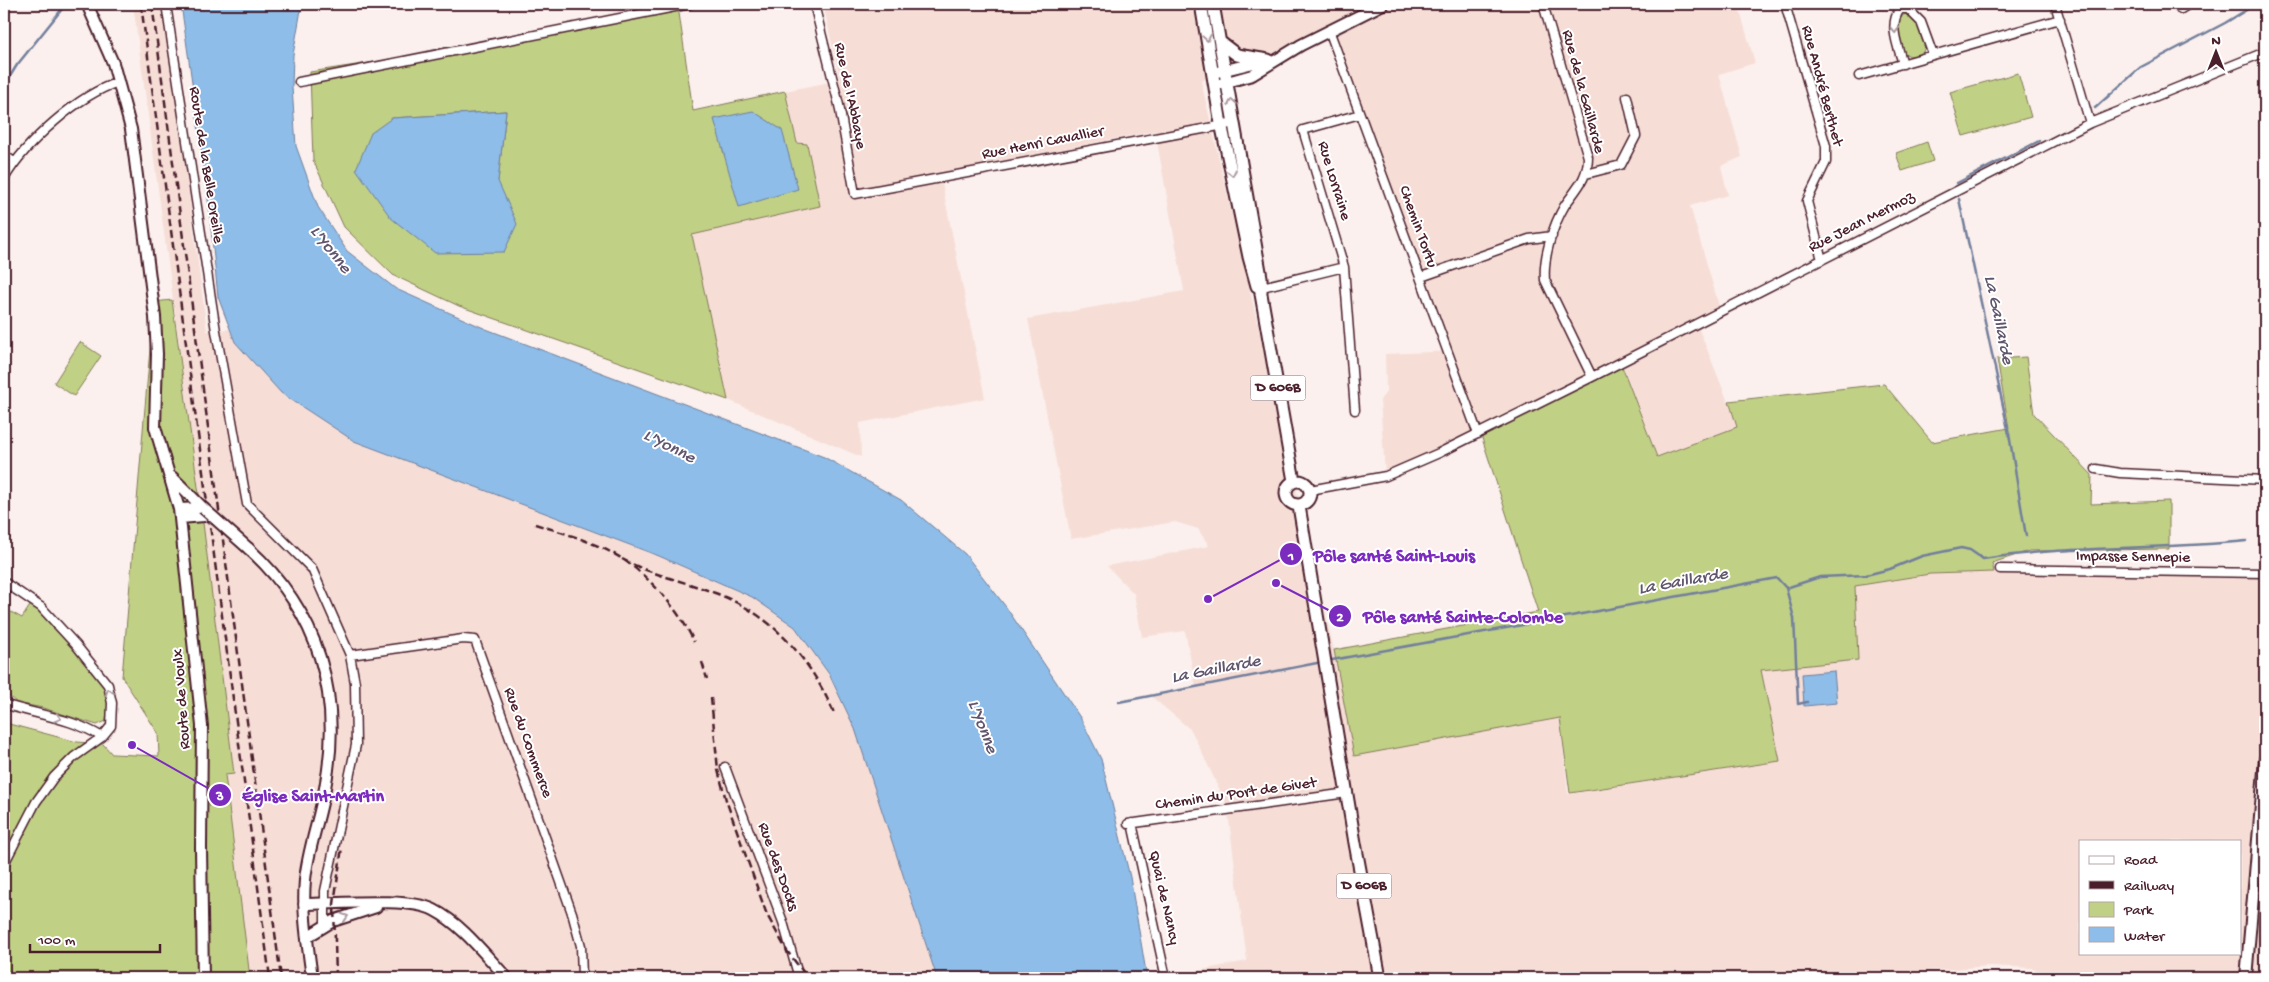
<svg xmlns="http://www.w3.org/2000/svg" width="2269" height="982" font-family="'Gochi Hand',sans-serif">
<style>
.built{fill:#f6ded7;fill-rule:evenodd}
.green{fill:#c0d186;stroke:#857858;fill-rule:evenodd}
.water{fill:#8dbde8;stroke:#727e9c}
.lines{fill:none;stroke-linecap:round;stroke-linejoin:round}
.stream{stroke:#727e9c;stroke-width:2.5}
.street-casing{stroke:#4a1f2b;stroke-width:11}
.secondary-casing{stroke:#4a1f2b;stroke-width:14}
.primary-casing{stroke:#4a1f2b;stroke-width:15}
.street{stroke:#fff;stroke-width:8}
.secondary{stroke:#fff;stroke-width:10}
.primary{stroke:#fff;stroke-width:11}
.rail{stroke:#4a1f2b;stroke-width:2.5;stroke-dasharray:8 4;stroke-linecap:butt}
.secondary-bridge-casing{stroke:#4a1f2b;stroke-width:14;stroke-linecap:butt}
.secondary-bridge{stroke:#fff;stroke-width:10}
.oneway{stroke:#ae9aa0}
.labels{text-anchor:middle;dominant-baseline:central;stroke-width:4;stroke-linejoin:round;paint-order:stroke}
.shield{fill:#fff;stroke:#80626b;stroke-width:1}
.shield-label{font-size:15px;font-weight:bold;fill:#4a1f2b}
.street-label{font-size:16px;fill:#4a1f2b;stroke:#fff}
.water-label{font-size:18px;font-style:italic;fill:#61566d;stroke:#fff}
.leader{fill:none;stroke:#7b2cbf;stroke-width:2}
.callout-dot{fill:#7b2cbf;stroke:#fff;stroke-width:2}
.mark-label{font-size:15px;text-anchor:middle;font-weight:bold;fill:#fff}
.callout-label{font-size:18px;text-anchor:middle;font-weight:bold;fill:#7b2cbf;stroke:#fff;stroke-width:4;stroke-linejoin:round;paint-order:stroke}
</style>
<rect width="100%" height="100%" fill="#fbf0ed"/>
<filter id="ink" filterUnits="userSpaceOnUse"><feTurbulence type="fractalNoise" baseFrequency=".02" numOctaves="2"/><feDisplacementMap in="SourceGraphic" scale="10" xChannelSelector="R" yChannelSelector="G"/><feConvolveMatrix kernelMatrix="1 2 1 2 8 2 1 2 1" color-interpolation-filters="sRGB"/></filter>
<g filter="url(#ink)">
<path class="built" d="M133,4H164L207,331L230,329L235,342L354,441L659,556L752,597L795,627L829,674L855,729L937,978H250L225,775L234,774L203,523L212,525L243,551L234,527L200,499Z
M823,4H1738L1755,63L1719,74L1742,157L1721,166L1728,195L1690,206L1722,316L1699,329L1738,427L1657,457L1621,364L1385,475L1380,400L1386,392L1385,354L1452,351L1333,35L1201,81L1334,650L1354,756L1560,718L1568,794L1780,761L1761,670L1858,660L1855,586L1930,574L2006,572L2098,575L2265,573V844L2244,978H2107L2039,972L2033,968L1989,966L1904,973L1882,978H1171V976L1247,961L1227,805L1191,730L1152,697L1196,687L1185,631L1142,637L1134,594L1107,566L1209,546L1198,529L1175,522L1071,539L1028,319L1184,291L1155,131L940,173L985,398L860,423L861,457L728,400L691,235L820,206L797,143L785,91L840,80ZM2080,841H2240V953H2080Z
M2265,853V978H2252Z"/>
<path class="green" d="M678,6L693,111L785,91L797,143L807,144L820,206L692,235L728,400L459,306L393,275L344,227L313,160L310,72L395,59ZM506,111L498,181L392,118Z
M1905,14L1917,22L1926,45L1922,54L1910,56L1904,53L1898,31L1901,17Z
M2018,73L2031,117L1963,136L1950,92Z
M1927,142L1933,161L1902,171L1896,153Z
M172,300L203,523L234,774L225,775L250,978H4V710H7L9,724L77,742L103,744L112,754L159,756L158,733L122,677L154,302Z
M80,342L101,356L74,396L54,383Z
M2026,357L2034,414L2092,475L2091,504L2169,501V549L2029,551L1992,563L1994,572L1930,574L1855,586L1858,660L1761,670L1780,761L1570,793L1560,718L1354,756L1334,650L1538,612L1481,435L1621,364L1657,457L1737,427L1729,401L1884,384L1932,442L2009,428L1997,359Z
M31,604L58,628L104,686L108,702L106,721L97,725L43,708L17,703L4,692V620L11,612L22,618Z"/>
<path class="water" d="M181,4H302L293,55L292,87L296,146L318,207L347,251L396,289L486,329L824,457L901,500L965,554L1006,607L1081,719L1101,759L1130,877L1147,978H937L855,729L829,674L795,627L752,597L659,556L354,441L281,393L235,342L218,297L207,189Z
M506,111L498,181L517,224L504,252L435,253L391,218L356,169L371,133L392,118Z
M753,111L782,130L798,189L739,207L714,119Z
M1834,671L1837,703L1804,706L1802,674Z"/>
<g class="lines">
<path class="stream" d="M4,86L17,65L66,4
M2095,108L2141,67L2225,23L2256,4
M1957,183L2039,141
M1959,199L2009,434L2026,536
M1786,588L1794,618L1798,704L1807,702
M1332,660L1777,578L1786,588L1820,577L1866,575L1890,569L1922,556L1961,548L1970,550L1983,559C2070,545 2158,550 2246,541
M1119,702L1317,663"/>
<g class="street-casing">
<path id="street" d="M166,4L216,331L247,504L312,569L350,655L355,683L356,745L325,891V925
M814,4L839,105L855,194L1235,123
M1543,4L1588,157C1588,178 1577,188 1565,205C1553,225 1543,257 1545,280L1592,377
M1785,4L1826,146V162L1807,201L1822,260
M2055,4L2090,123
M2172,4L2181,9L2189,4
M1329,30L1478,434
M1903,64C1898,46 1888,25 1900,9H1908L1921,22L1933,55
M1859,76L2060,19
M299,82L690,4
M4,155L14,162
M1586,174L1621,165L1636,136L1627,97
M4,179C25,143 79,94 119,82
M1421,277L1529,239L1552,236
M1258,288L1344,267
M1355,410L1344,267L1303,130L1360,114
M2096,469L2120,473L2265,480
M1310,490L1386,476L1439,453L1592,377L2090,123L2265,52
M2000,569L2265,573
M4,582L41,607L76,645L108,685L112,703L111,726L102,737L74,757L54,777L36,802L4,864
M350,655L463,639L475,640L572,913L581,946L582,978
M4,704C37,715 72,718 102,737
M725,767L783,922L799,978
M1132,823L1166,978
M1128,824L1347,793"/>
</g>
<g class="secondary-casing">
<path id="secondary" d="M87,4L113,63L131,129L155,317L157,354L155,427L179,509L202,726L201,848L203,978
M1213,73L1266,60
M1220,84L1252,75L1301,45L1383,4
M172,477L203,508
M179,509L203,508
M180,518L204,516
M248,548C319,612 343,695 325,788C320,818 308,849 305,880C302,913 308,946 312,978
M304,904C336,904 409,897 434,910C463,925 485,955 507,978
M307,937L333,921L376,907
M2246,978L2265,759"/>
</g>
<g class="primary-casing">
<path id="primary" d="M1201,4L1220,118L1249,257L1257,286
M1213,4L1261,277V294L1294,481
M1220,42L1237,55L1268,60
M1286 493a12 12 0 1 1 24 0a12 12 0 1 1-24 0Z
M1299,506L1355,843L1380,978"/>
</g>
<use href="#street" class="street"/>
<use href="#secondary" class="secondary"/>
<use href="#primary" class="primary"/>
<path class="rail" d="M141,4L270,978
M152,4L281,978
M535,524C564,533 595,542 621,558C649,576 681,612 694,642
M622,559C654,576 682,580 715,593C772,614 810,658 834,713
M702,662L707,679
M711,698L718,770L726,800L767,915L787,951L808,978
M336,978L334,904L342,847
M348,978V974
M357,978L358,976"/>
<g class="secondary-bridge-casing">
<path id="secondary-bridge" d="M203,508L248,548"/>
</g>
<use href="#secondary-bridge" class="secondary-bridge"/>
</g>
<defs><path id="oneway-chevron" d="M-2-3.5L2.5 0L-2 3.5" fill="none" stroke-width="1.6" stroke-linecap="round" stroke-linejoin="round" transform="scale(1.25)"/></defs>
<g class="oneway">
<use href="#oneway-chevron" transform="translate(1895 30) rotate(87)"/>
<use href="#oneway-chevron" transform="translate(1207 38) rotate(80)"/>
<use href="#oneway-chevron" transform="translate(1232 102) rotate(-100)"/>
<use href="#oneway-chevron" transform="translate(1232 173) rotate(78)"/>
<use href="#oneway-chevron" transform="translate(109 692) rotate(-107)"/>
<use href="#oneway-chevron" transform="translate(58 718) rotate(16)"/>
<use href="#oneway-chevron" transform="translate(345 917) rotate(-18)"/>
</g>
</g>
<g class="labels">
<g class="shield">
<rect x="1250.5" y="375.5" width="55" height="25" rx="4"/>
<rect x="1336.5" y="873.5" width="55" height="25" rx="4"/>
</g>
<g class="shield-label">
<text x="1278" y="388">D 606B</text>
<text x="1364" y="886">D 606B</text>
</g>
<g class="street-label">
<text transform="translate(1821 86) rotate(75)">Rue André Berthet</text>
<text transform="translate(1582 92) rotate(75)">Rue de la Gaillarde</text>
<text transform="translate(849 96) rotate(78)">Rue de l'Abbaye</text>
<text transform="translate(1043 144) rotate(-11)">Rue Henri Cavallier</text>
<text transform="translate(205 165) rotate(81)">Route de la Belle Oreille</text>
<text transform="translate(1333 181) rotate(73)">Rue Lorraine</text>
<text transform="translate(1862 223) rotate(-27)">Rue Jean Mermoz</text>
<text transform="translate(1417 227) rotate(70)">Chemin Tortu</text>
<text transform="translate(2133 558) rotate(1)">Impasse Sennepie</text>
<text transform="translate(183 699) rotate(-94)">Route de Voulx</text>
<text transform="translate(527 743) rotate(70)">Rue du Commerce</text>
<text transform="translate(1236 795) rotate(-8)">Chemin du Port de Givet</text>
<text transform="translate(777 867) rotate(70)">Rue des Docks</text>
<text transform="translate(1163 898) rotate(77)">Quai de Nancy</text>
</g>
<g class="water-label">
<text transform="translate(330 250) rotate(52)">L'Yonne</text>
<text transform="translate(1998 320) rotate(78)">La Gaillarde</text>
<text transform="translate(669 447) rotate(27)">L'Yonne</text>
<text transform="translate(1683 582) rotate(-10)">La Gaillarde</text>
<text transform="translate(1216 670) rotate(-11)">La Gaillarde</text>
<text transform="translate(982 727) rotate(69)">L'Yonne</text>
</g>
</g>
<path class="leader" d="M1208 599L1291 554M1276 583L1340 616M132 745L220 795"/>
<g class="callout-dot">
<circle cx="1208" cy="599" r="5"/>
<circle cx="1276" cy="583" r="5"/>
<circle cx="132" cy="745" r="5"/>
<circle cx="1291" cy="554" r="12"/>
<circle cx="1340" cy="616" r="12"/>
<circle cx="220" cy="795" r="12"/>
</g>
<g class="mark-label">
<text x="1291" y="560">1</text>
<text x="1340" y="621">2</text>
<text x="220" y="800">3</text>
</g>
<g class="callout-label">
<text x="1394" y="561">Pôle santé Saint-Louis</text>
<text x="1463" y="622">Pôle santé Sainte-Colombe</text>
<text x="313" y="801">Église Saint-Martin</text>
</g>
<rect width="2269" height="982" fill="none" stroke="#fff" stroke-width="20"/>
<rect x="10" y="10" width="2249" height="962" fill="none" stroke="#4a1f2b" stroke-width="2" filter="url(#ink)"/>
<rect x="2079" y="840" width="162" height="115" fill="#ffffff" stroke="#b7a5aa"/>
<rect x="2089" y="856" width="25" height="8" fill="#ffffff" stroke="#b7a5aa"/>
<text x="2124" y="864" font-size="15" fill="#4a1f2b">Road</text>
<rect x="2089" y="881" width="25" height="8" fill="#4a1f2b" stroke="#b7a5aa"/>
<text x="2124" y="890" font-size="15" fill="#4a1f2b">Railway</text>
<rect x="2089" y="902" width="25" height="15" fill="#c0d186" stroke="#b7a5aa"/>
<text x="2124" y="914" font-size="15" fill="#4a1f2b">Park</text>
<rect x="2089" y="927" width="25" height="15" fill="#8dbde8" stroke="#b7a5aa"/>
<text x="2124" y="940" font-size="15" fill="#4a1f2b">Water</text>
<g transform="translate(2216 52)" stroke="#ffffff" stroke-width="4" paint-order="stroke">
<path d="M0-4L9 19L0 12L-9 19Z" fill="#4a1f2b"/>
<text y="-8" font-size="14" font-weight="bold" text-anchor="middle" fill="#4a1f2b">N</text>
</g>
<path d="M30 944v8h130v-8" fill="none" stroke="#4a1f2b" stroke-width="2.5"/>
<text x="38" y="944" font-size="15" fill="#4a1f2b" stroke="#ffffff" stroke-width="4" paint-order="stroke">100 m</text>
</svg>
